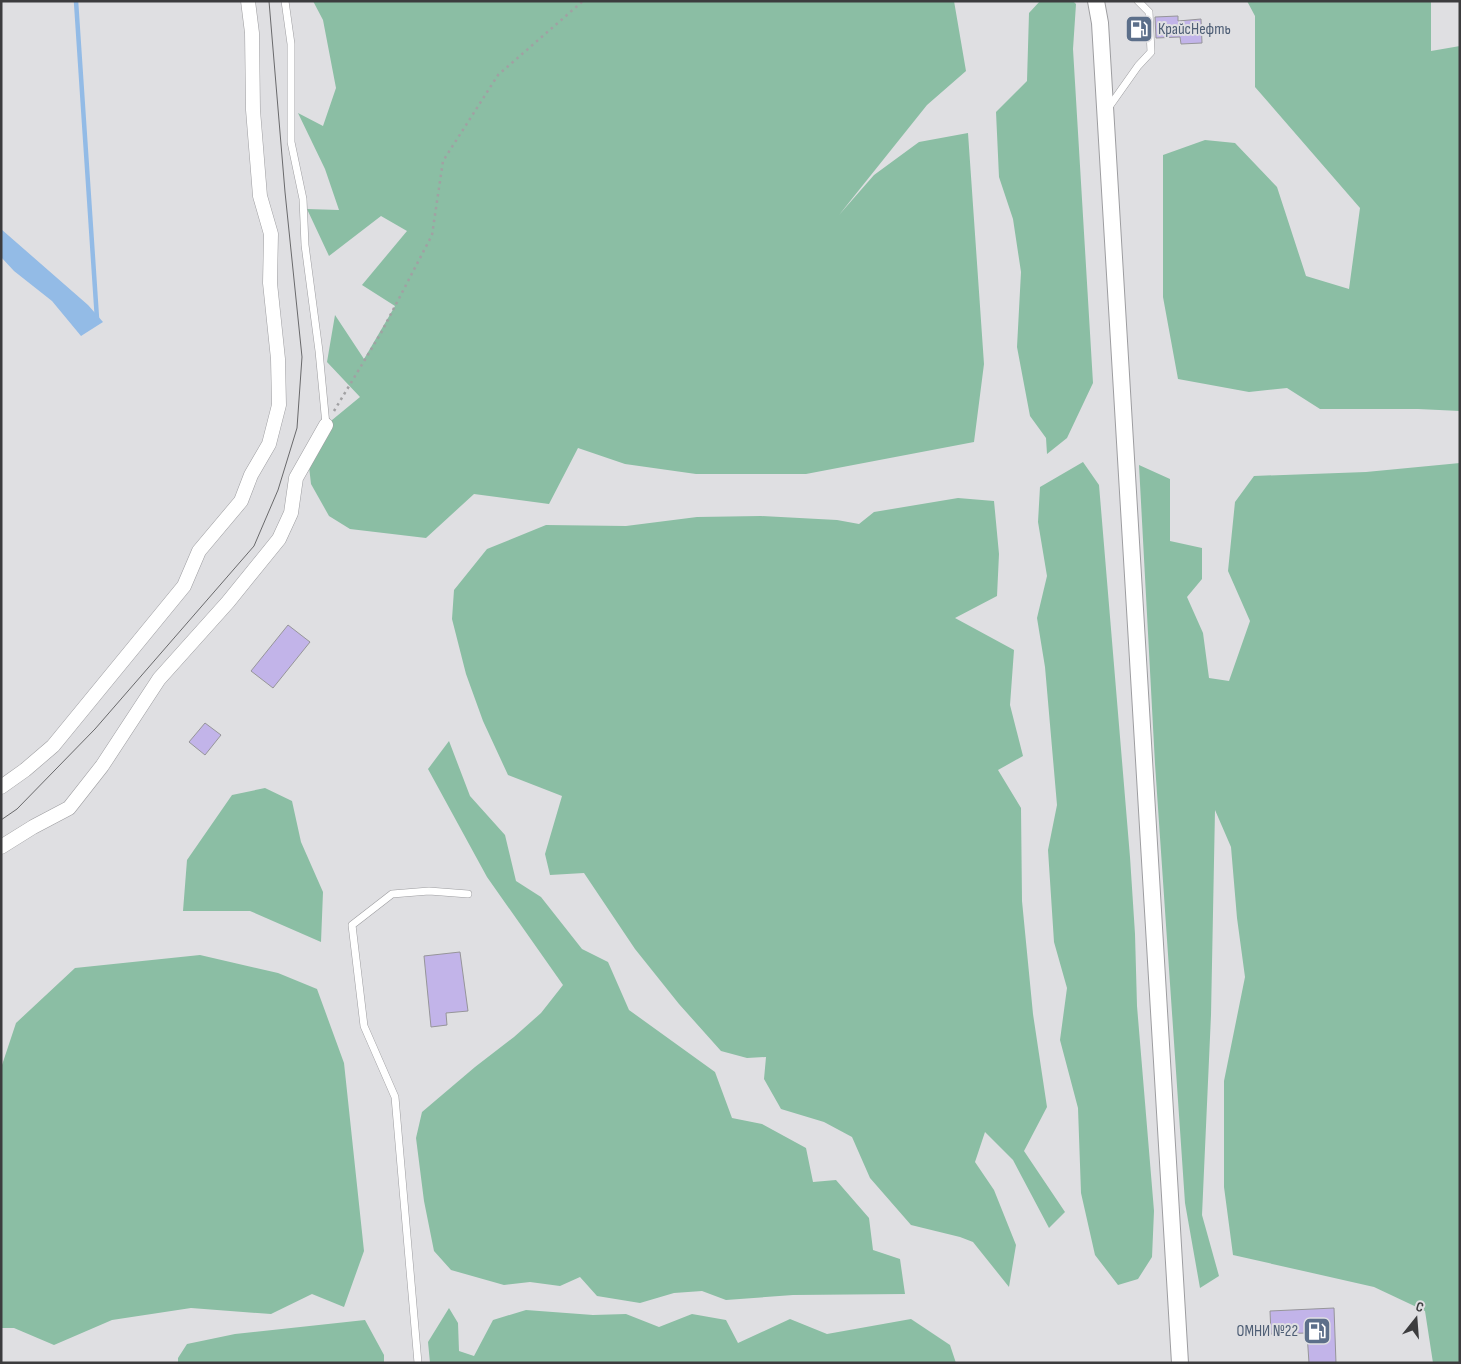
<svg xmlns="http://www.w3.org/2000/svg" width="1461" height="1364" font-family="'Sofia Sans Condensed',sans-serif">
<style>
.green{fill:#8bbea4}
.water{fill:#93bbe6}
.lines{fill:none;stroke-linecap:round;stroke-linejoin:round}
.stream{stroke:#93bbe6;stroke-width:4.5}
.building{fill:#c2b4e9;stroke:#969599}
.service-casing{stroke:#9d9da0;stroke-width:8}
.minor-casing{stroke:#9d9da0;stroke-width:15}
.tertiary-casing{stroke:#9d9da0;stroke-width:18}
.path{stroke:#a1a1a3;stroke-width:2.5;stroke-dasharray:2.5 4;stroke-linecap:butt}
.service{stroke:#fff;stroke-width:7}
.minor{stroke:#fff;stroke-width:14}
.tertiary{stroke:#fff;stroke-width:16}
.tram{stroke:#69696b;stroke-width:1}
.labels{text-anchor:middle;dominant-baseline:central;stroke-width:4;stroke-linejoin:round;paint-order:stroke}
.service-label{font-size:16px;fill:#4e5e75;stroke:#dfdfe2;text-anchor:start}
</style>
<rect width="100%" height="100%" fill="#dfdfe2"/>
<path class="green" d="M313,1H954L966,71L927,105L839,215L874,175L919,142L968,133L984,364L974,442L806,474H696L625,464L578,448L549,504L474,494L426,538L350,529L329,516L311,484L307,449L326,425L360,397L327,362L335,315L364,359L395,306L362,285L407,231L381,216L329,256L307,209L339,210L325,169L298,113L323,126L336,88L323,20Z
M1040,1H1073L1076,4L1073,49L1093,383L1067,438L1047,454L1046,438L1030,416L1017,347L1021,272L1013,219L999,177L996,112L1027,81L1029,13Z
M1247,1H1431V51L1460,46V411L1418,409H1320L1287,388L1249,392L1178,379L1163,297V155L1205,140L1235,143L1277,187L1306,276L1349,289L1360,208L1255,87V16Z
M1083,462L1099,485L1130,857L1135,934L1137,1006L1154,1211L1152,1257L1138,1279L1118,1285L1095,1255L1081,1193L1078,1108L1060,1040L1067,988L1054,942L1048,850L1057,805L1045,667L1037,618L1047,576L1038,522L1040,487Z
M1460,463V1363H1433L1425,1311L1374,1287L1233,1255L1224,1187V1081L1245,977L1237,918L1231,847L1215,810L1211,1015L1202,1215L1219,1276L1200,1288L1185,1203L1155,764L1139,465L1170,479V541L1202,548V579L1187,597L1203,633L1209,678L1229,681L1250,621L1228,571L1235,502L1254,476L1366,472Z
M958,498L994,501L999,554L997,596L955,618L1014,650L1010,705L1023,756L998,770L1021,808L1022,901L1033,1014L1047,1107L1024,1151L1065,1212L1049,1228L1013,1160L985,1132L975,1162L994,1190L1016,1245L1009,1287L973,1242L960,1237L911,1225L870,1178L852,1137L824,1122L781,1109L764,1079L766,1057L747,1058L721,1051L679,1004L635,949L584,873L550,875L545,854L562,796L508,775L483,721L466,674L452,619L454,590L487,549L546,525L626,526L697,517L761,516L837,520L859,524L874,512Z
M449,741L470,796L505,835L516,881L541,897L582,949L608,962L629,1010L715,1072L732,1118L762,1124L806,1148L813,1182L836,1180L869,1218L873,1250L900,1259L905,1294L793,1295L726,1300L702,1291L674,1293L640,1303L597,1296L580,1277L560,1286L530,1282L504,1285L451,1270L434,1251L424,1201L416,1138L422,1112L475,1067L514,1037L541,1013L563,985L487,877L428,769Z
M265,788L292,801L301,842L323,892L321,942L250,911H183L187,860L232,795Z
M200,955L278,973L317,989L344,1063L364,1251L344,1307L312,1294L271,1314L191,1308L112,1320L54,1345L14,1328H1V1068L16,1023L75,968Z
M449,1308L458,1323L459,1351L474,1356L493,1320L526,1310L593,1315L626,1314L659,1327L692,1314L726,1320L738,1343L790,1319L827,1334L911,1319L950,1345L956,1363H430L428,1342Z
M365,1320L384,1355V1363H178V1358L187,1344L235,1334Z"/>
<path class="water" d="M1,229L88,305L103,322L81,336L52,301L14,271L1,257Z"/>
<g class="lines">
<path class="stream" d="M76,1L97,319"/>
</g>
<path class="building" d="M1178,16V21L1201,19L1202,43L1181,44L1180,37L1156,38L1155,17Z
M1144,17L1145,38L1135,39L1134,18Z
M288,625L310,642L273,688L251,671Z
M205,723L221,735L205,755L189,742Z
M460,952L468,1011L446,1013L447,1025L431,1027L424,956Z
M1334,1308L1336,1363H1309L1307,1333L1271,1334L1270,1311Z"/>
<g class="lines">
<g class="service-casing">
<path id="service" d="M285,1L291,44V142L303,199L305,245L319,351L326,425
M1109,107L1138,66L1151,52L1149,12L1138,1
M418,1363L395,1097L364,1026L352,925L392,894L429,891L468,894"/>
</g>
<g class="minor-casing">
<path id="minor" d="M1,787L25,770L53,746L184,586L199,551L241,501L251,475L269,444L279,405L278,359L270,283L271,234L260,196L253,110L252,33L248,1
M1,847L33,827L69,808L102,766L159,679L228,602L279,539L291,513L296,478L326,425"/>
</g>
<g class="tertiary-casing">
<path id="tertiary" d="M1096,1L1100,23L1180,1363"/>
</g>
<path class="path" d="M334,411L381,333L432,235L443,161L498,75L583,1"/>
<use href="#service" class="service"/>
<use href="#minor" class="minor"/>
<use href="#tertiary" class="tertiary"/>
<path class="tram" d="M1,820L17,809L95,729L254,546L278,490L297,428L302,357L285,192L269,1"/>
</g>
<defs>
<g id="fuel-square" transform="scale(1.4375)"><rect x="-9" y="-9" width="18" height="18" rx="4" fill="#5c6f8a" stroke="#dfdfe2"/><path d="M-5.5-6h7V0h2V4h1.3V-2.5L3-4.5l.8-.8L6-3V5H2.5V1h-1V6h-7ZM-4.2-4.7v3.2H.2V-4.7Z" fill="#fff"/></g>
</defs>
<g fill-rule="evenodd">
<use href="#fuel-square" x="1139" y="29"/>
<use href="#fuel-square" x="1317" y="1331"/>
</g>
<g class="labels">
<g class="service-label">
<text x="1158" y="29">КрайсНефть</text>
<text x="1298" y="1331" text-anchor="end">ОМНИ №22</text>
</g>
</g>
<rect width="1461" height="1364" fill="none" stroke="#3c3c3e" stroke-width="5"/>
<g transform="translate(1416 1319) rotate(17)" stroke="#dfdfe2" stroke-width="4" paint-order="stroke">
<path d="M0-4L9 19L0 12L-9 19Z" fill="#3c3c3e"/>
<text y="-8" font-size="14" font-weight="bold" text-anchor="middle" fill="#3c3c3e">С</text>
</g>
</svg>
